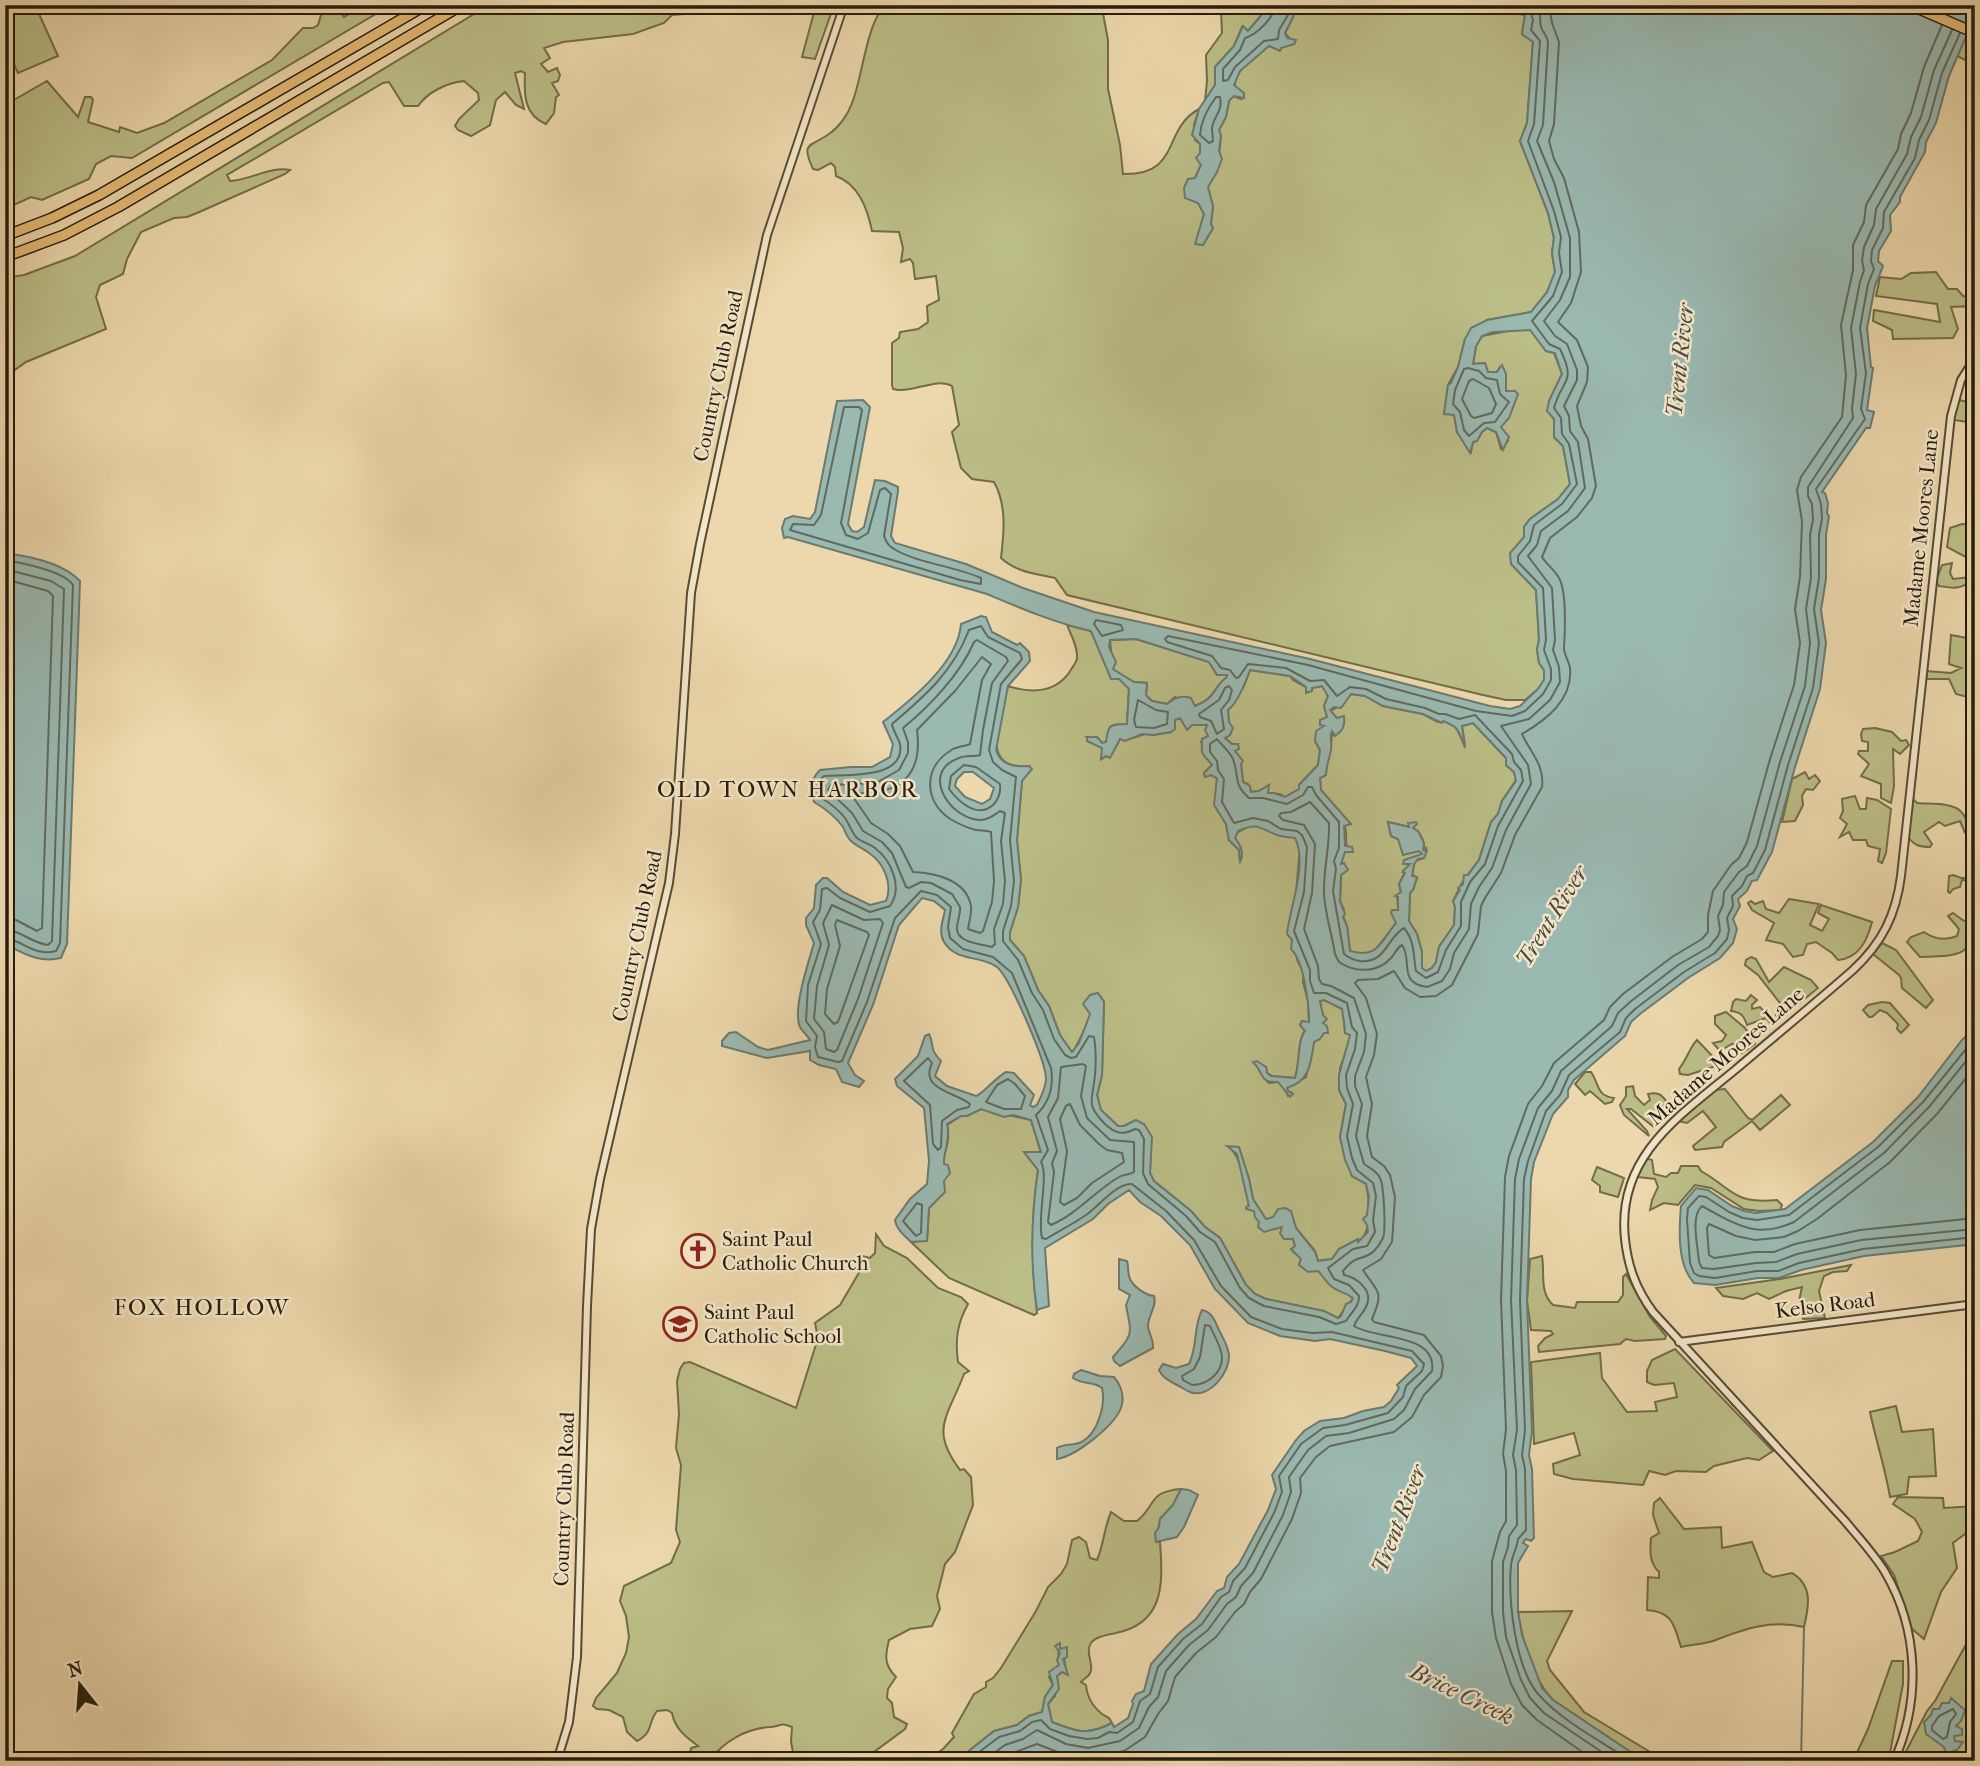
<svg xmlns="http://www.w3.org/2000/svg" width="1980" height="1766" font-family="'IM FELL French Canon',serif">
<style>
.green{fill:#bcbe87;stroke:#726c4a;stroke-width:2}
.water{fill:#9ab9b1;stroke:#6c7a6f;stroke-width:2;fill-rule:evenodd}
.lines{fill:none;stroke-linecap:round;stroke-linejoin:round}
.shore{stroke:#606a5e;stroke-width:2}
.stream{stroke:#6c7a6f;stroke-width:2}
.minor-casing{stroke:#584a34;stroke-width:10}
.highway-casing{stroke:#271b0c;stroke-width:12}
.minor{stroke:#f3e6c9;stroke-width:6}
.highway{stroke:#e6bc76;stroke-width:9}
.labels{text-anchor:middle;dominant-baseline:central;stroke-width:5;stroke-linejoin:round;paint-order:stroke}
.street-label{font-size:21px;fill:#271b0c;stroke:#f3e6c9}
.poi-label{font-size:21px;fill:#271b0c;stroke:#f3e6c9;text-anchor:start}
.water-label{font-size:23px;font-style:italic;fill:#4a4a3e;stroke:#f3e6c9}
.neighbourhood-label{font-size:23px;letter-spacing:2px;fill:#271b0c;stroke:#f3e6c9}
</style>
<rect width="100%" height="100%" fill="#ecd8ac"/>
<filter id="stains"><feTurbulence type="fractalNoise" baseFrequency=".00286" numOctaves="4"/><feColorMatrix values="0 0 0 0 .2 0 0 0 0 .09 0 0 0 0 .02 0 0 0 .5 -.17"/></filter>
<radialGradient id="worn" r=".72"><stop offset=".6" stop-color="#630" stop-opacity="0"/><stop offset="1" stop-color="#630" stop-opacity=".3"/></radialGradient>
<path class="green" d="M13,5H35L58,56L18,73L5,44V9Z
M324,5H337L344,17L363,5H391L132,158L111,156L96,164L89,179L42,200L31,197L5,209V105L47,81L78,117L85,97H91L93,100L88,122L119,132L120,127L137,133L164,123L272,60L303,28H313L318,25Z
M489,5H696L684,14L672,15L664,23L633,34L563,42L544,48L550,58L541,64L548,72L557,68L560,75L558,81L552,83L559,95L556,97L554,113L546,124C524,115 524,95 525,73L521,71L515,73L524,109L516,105L505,92L496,100L490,125L471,136L458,130L455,126L459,119L479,100L478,93L464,81C446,83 428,92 418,106H404L389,82L383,83L227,175L230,181C250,180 271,166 290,170L285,174L197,213L187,217L174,218L141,232L127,259L123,274L100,285L96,297L106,329L26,362L5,377V278L24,275L75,256Z
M816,5H834L815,59L802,57Z
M886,5H1082L1102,8L1108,40V89L1120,145L1123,174C1182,175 1161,130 1199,109L1194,125L1195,140L1200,144L1201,165L1195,178L1198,203L1204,214L1196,244L1203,245L1213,228L1211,224L1213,206L1207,186L1217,172L1221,136L1219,130L1226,117L1229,101L1233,96L1241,99C1239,94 1234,88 1235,83C1236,68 1259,55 1269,45L1277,49L1294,44L1285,33L1295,13L1304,5H1495L1509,12L1525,15L1522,34L1533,41L1527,123L1520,141L1548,213L1554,238L1552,253L1555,272L1547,292L1531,312L1487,320L1465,339L1458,367L1448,385L1444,414H1454L1457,432L1471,452L1473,442L1477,441L1482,432L1487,428L1496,432L1501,449L1508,441L1500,427L1509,392L1506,391V374L1500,367L1497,372H1488L1485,363L1473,364L1476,346L1482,336L1513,330H1531L1546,351L1554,353L1562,374L1549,401L1555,424L1554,437L1563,446L1570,484L1558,499L1530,519L1524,527V537L1511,564L1536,590L1539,640L1537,649L1539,663L1544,670V680L1538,689L1525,700H1506L1483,695L1067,595L1055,578C1036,574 1016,572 1001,558C1004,533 1007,505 994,482L972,479L961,468L952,432L959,425L952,386C936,377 912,394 893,389L892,385V343L899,338L900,332L918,329L928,322L927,306L939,300L936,276L915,279L913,263L910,259L901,262L903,248L899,232L872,231C867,207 858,184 836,176L835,167L831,163L818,170L813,169C800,141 811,147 829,134C839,127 848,115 852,103C862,80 867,19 886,5Z
M1217,5H1270L1248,31L1242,27L1234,46L1215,67V85L1205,101L1207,81L1206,55L1222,33L1221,11Z
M1966,36L1975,40V65L1957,56Z
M1936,272L1948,289H1957L1963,296L1975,298V306L1951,307L1958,329L1953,338L1893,339L1892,330L1873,321L1874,310L1940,322L1937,304L1876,296L1880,277L1901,279L1911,273Z
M1958,400L1975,403V423L1954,420V409Z
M1962,524L1975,525V562L1947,547L1950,528Z
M1952,563L1950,573L1953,579L1971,577V581C1960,590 1952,588 1939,586L1936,581L1942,565Z
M1067,625L1091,631L1105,662L1129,688L1127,724C1111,725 1108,722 1107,742L1102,743L1097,737H1087L1102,748V759L1106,756L1110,757L1120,739L1133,738L1148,733L1153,735L1171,732L1175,720L1181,718L1187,729L1192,725L1209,724L1208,736L1201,742L1212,765L1204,773L1205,776L1211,775L1217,778L1215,805L1226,824L1229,840L1239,850L1240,861C1245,853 1240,845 1235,839L1236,833L1251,825C1267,828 1279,836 1295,837L1300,847L1292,940L1298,962L1304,972L1303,982L1308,1001L1309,1023L1302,1021L1300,1025L1305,1030C1297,1042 1300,1063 1295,1078L1272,1076L1267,1073L1266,1067L1254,1062C1260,1069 1261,1077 1269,1083L1278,1082L1284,1087L1288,1096L1292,1093L1288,1091L1287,1088L1306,1077L1314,1042L1324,1033L1320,1001L1324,1000L1343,1009L1345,1033L1351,1035L1348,1047L1340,1068L1339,1090L1346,1104L1340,1137L1352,1176L1366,1184C1370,1200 1372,1234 1358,1243L1357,1240L1339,1249L1332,1259L1318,1261L1315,1251L1296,1228L1290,1211L1266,1220L1253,1199L1249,1179L1239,1148L1229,1147C1243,1159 1246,1188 1249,1207H1246L1254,1211L1273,1229L1282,1227V1230L1293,1239L1295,1246L1293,1252L1298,1254L1301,1259L1299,1265L1318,1271L1353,1298L1338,1318L1323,1311L1266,1299L1255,1294L1246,1285L1220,1238L1205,1227L1191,1211L1154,1181L1150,1173L1151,1137L1136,1120L1124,1126H1118L1101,1110L1097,1095L1102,1075L1104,1002L1101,997C1089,1015 1084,1035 1072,1053L1060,1035L1049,1006L1038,990L1024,956L1010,940V932L1018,907L1021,880L1017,840L1021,793L1022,781L1029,766C977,771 1001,718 1008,686C1032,694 1058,693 1072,668C1074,665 1077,661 1077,658C1078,647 1071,635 1067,625Z
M1975,632V671L1970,681L1972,687H1975V699L1956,694L1949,679H1925L1926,671L1951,673L1961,668L1949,664L1951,635L1967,638L1973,636Z
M1136,639L1209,662L1217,675H1228L1227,677C1212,688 1217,698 1194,706L1175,697L1167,704L1152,701L1146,695L1147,683L1134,682L1113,670L1110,640Z
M1250,670L1290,676L1293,680L1306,687V692L1311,688L1323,686L1328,696L1324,706L1327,717L1320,724L1324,726L1315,741L1320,750L1318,765L1299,785V789L1285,797L1280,794L1267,793L1269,785L1259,791L1251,792L1248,784L1243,782L1241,764L1235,751L1238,744H1232L1225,738L1230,735L1228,710L1244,686Z
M1351,694L1365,696L1383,706L1423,714L1438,722L1442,720C1462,728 1455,730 1465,745L1462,726L1473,723L1506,758V765L1514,772L1516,780L1502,801L1498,814L1491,822L1479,860L1463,881L1453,901L1455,907L1454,925L1439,947L1436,962L1432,968L1426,972L1422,968V952L1417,934L1409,921L1410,893L1413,890L1417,878L1412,874L1415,861L1424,858C1427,829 1414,828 1388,822L1391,836L1398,839L1409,853L1420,851L1422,855L1407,863L1410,864L1403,872H1405L1399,884L1401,892L1397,896C1398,902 1399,916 1396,923C1395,926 1374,952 1372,953C1365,956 1356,953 1350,951L1347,926L1343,916L1344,910L1340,901L1342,856L1345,852H1349C1343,843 1349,835 1344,825L1350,824L1321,790L1320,778L1326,775L1327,760L1331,749L1332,730L1334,736L1337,718L1330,711L1341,705Z
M1875,728L1892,732L1901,741L1906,740L1909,745L1900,754L1893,749L1894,786L1891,803L1881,798V784L1861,776L1869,764L1858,754L1859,751H1868V742L1862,741L1861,734L1863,729Z
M1805,772L1809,779L1815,775L1820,781L1813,790L1806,789L1802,796L1803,805L1795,821L1782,822L1792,779Z
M1855,796L1860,809H1866L1867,798L1877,800L1891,809L1886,853L1882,863L1878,861L1880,849L1868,846L1866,840H1853L1849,832L1840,837L1847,824L1840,818L1843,811L1842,799Z
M1912,798L1917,803C1942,805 1967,799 1969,834L1965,833L1960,821L1945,826L1939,822L1924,832L1932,844L1930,847C1919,847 1914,845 1908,837Z
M1953,875L1961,878H1975V896L1972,897L1973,881L1962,880L1960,887L1953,889L1950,893L1948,892L1949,876Z
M1789,899L1819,904L1810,925L1822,931L1829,919L1818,913L1821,905L1872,922C1867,941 1859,958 1838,960L1832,953L1816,942L1807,944L1803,955L1793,957L1783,944L1766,940L1774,923L1752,910L1748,903L1751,901L1755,904L1763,901L1766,909L1779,913Z
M1953,913L1964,921L1971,919C1980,959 1949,956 1920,957L1907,942L1911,937L1924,932C1934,939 1945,941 1957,936L1959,929L1948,916Z
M1882,943L1896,950L1933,1000L1926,1008L1902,988L1901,978L1899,975L1873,954Z
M1751,957L1756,959L1769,982L1784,967L1811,980L1818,988L1779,1020L1776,1015L1783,1007L1758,975L1745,965L1746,960Z
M1751,995L1757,1000L1752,1005V1009L1760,1007L1775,1023L1772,1025L1766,1018L1747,1025C1744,1016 1741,1012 1731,1011L1733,1002L1736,999L1746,1001Z
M1882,1002L1890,1003L1909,1025L1901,1033L1897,1029L1898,1024L1887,1013L1880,1010L1872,1017H1869L1863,1010L1868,1005Z
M1726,1012L1745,1028L1755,1044L1742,1053L1740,1050L1745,1046L1743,1043L1732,1044L1720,1051L1713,1043L1722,1041L1726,1035L1715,1024V1016Z
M1697,1040L1716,1060V1066L1688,1075L1680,1074L1679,1069C1687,1059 1690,1047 1697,1040Z
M1585,1072H1591C1599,1083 1596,1096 1614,1098L1612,1102L1605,1104L1590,1091L1585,1095L1575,1084Z
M1633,1086L1635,1096L1644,1105L1650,1100L1648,1094C1658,1092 1661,1094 1667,1102L1655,1115L1659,1121L1654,1127L1631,1109H1627L1647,1131L1649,1136L1624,1115L1620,1105L1626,1096V1087Z
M1725,1089L1748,1118L1752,1120L1781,1095L1790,1105L1760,1130L1752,1121L1724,1142L1722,1147L1695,1150L1693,1146L1716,1127L1703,1111L1687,1123L1678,1121L1714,1090Z
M981,1109L1031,1120L1041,1153H1025L1038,1170C1031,1218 1031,1265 1037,1313L1034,1315L949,1278L911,1242L927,1240L929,1208C947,1194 940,1173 944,1157C947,1145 950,1137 947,1125L961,1116H967Z
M1645,1158L1652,1160L1654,1174L1666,1177L1671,1173H1678L1681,1166H1698L1701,1171C1734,1190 1733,1204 1777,1200L1782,1205L1780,1210L1759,1211L1744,1209L1711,1188L1695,1185L1678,1205L1664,1203L1650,1210L1652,1200L1658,1187L1655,1179L1637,1177Z
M1597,1167L1624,1178L1618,1197L1600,1192V1186L1592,1180Z
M876,1234L884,1246L907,1258L938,1288L961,1297L968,1304C957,1324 955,1340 958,1362L969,1371L964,1374C948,1417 929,1429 960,1470L964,1469L971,1477L973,1505L955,1552L945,1564L937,1596L940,1609L932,1626L910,1629L889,1640C885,1656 884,1665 896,1677L888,1689L887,1698L892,1703L894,1717L907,1724L905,1729L870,1755L867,1761H787L794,1757L791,1742L792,1727C780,1722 781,1726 771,1727C747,1728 724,1741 709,1761H685L690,1754L691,1748L698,1746C686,1737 675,1729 672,1713L667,1710L657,1711C647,1724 654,1732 637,1741L627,1732L623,1717L609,1710L597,1709L593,1706L596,1698L617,1673L626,1653L629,1637L626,1616L620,1601L624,1586L671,1563L680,1542L676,1530L681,1465L676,1448L679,1414L677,1381L680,1369L684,1363L690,1362L796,1408L818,1338L815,1323L840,1305L860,1271L862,1256L870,1258L875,1253Z
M1542,1256C1545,1273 1539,1292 1553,1305L1575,1308L1577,1302H1618L1623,1295V1277L1626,1274L1650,1317L1666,1336L1665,1339L1635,1341L1626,1339L1620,1344L1539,1352L1538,1346L1545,1338L1553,1334L1551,1331L1531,1330L1527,1301L1530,1259Z
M1851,1265L1847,1271L1833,1272L1824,1276L1819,1291L1825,1318L1803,1319L1798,1306L1802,1287L1786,1291L1769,1299L1757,1293L1743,1299L1723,1296L1716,1288L1780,1279Z
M1675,1349L1773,1451L1759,1460L1747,1458L1714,1466L1706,1472L1676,1471L1665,1475L1649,1471L1643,1485L1573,1479L1554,1474L1553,1464L1580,1455L1574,1433L1534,1444L1531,1362L1600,1353L1602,1378L1627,1412L1657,1411L1655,1402L1677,1397L1674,1383L1654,1385L1647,1382V1371L1652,1360Z
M1896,1406L1902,1432L1933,1429L1936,1476L1909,1477L1907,1494L1890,1497C1885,1467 1876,1441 1870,1412Z
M1181,1489L1173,1505L1160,1519L1156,1542H1160C1163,1583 1165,1623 1116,1633C1108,1635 1096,1636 1091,1643C1084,1653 1096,1666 1089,1675C1087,1677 1084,1679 1081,1682L1086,1685C1087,1699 1096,1712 1109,1718L1112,1723C1087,1736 1077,1732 1052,1722L1048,1704L1055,1696L1057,1676L1062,1672L1067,1674C1065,1666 1063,1658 1064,1649H1060L1058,1646L1059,1665L1049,1677L1053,1685L1045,1697L1042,1712L1029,1716L1017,1725L994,1731L969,1751L963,1761H926L943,1749L954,1737L952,1733L974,1694L986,1687V1682L993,1678L1001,1668L1036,1611L1048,1587L1061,1574L1067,1564L1072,1540L1079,1537L1086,1542L1090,1558L1097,1560C1104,1544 1104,1528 1111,1512L1124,1521H1137C1157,1505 1147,1492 1181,1489Z
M1898,1497L1943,1498L1944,1508L1975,1506V1533L1969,1531L1953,1543L1957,1568L1941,1592L1924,1639L1912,1629L1894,1575L1881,1556L1895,1552L1918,1541L1922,1532L1915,1519L1893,1504Z
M1660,1498L1684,1529L1721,1527L1722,1548L1752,1542L1764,1572L1773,1577L1792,1573C1813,1585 1809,1606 1804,1627C1771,1619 1744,1629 1713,1641C1703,1644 1691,1645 1681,1647C1674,1625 1673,1612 1647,1610L1648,1577L1659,1578V1572C1649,1563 1650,1550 1651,1538L1659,1533L1653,1515L1654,1503Z
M1572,1611L1547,1661L1550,1670L1584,1712L1665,1761H1644L1553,1700C1531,1677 1523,1643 1518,1612Z
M1975,1628V1761H1907L1903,1757L1927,1711L1935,1701Z
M1892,1661H1903V1684L1890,1753L1886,1761H1842L1854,1759L1868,1729Z"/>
<path class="water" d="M1270,5H1304L1295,13L1285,33L1287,38L1296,40L1294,44L1281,48L1280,51L1269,46L1240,71L1234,85L1244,93V98L1234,96L1229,101L1226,117L1219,130L1221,136L1219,151L1222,159L1217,172L1208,187L1213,206L1211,224L1213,228L1203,245L1195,244L1204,214L1198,203L1185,198L1184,188L1188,179L1195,178L1201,165L1196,158L1200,153V144L1192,135L1199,109L1215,85V67L1234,46L1243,26L1248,31Z
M1495,5H1975L1974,18L1949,76L1936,123L1926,142L1925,152L1900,197V202L1890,215L1891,231L1879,251L1878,261L1883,266L1875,286L1867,328L1871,367L1873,368L1867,410L1874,412L1870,428H1866L1822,492L1825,493L1828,503L1827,513L1829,516L1826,535V579L1821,610L1826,643L1820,689L1795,767L1772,852L1757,880L1752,881L1747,891L1738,899L1740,906L1733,919L1737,929L1733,943L1720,958L1688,978L1640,1014L1631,1022L1625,1036L1574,1080L1568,1090V1097L1553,1114L1534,1162L1531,1179L1527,1301L1532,1431L1529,1455L1532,1469L1534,1538L1531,1541L1526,1539L1523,1543L1528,1546L1518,1563V1612L1522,1635L1542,1688L1553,1700L1644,1761H963L969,1751L994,1731L1017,1725L1029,1716L1042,1712L1045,1697L1053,1685L1049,1672L1059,1665L1057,1660L1060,1653L1055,1646L1060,1643V1649L1067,1647V1657L1063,1659L1068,1675L1062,1672L1057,1676L1059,1689L1048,1704L1052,1722C1077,1732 1087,1736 1112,1723L1114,1727L1128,1718L1133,1704L1132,1701L1136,1694L1144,1691L1151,1664L1178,1634L1196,1619L1217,1591L1224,1588L1227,1577L1239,1564L1268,1510L1276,1489L1272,1475L1296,1440L1304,1431L1320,1421L1344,1418L1363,1411L1384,1407L1391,1401L1399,1388L1397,1385L1417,1366L1411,1358L1385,1351L1330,1339L1315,1341L1280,1336L1248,1323L1215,1289L1190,1245L1161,1216L1140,1202L1129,1190L1108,1204L1093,1219L1045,1248L1049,1306L1037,1310C1030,1263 1031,1217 1038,1170L1024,1152H1041L1031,1120L1013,1115L1004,1117L981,1109L967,1116H961L947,1124C951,1141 943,1151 944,1164L948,1165L950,1173L944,1181L945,1192L929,1208L927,1241L911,1242C905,1236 896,1229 895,1220L910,1199L927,1184L929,1161L924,1108L897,1086L895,1079L918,1056L925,1036L929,1034C935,1046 928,1047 941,1061L935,1076L947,1086L976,1096C983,1094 995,1078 1006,1072L1014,1073L1034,1095L1030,1105L1033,1107L1037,1105C1041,1097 1045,1089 1046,1080C1047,1063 1010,978 997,967C981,955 956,962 944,942C938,932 943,920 945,910L934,901L922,898L899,925L873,1005L848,1063L855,1075L864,1081L859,1087L842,1082L836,1069L819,1065L810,1060V1051L767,1058L722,1046V1041L729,1033L736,1032L758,1047L768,1050L810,1040C808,1036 802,1031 800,1027C792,1010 809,961 814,943L806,925V918L814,908L816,885L823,878H827L843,892L870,905L886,901C893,884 884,863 869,853C864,849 856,846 851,841C848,838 845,832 843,827C835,816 826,809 814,802C810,790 810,779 820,770L851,767H872L890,757L893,744L883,722C911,700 958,663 961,624L981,616L986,617L992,632L1017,645L1020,643L1029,652L1030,661L1008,686L996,750C1001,766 1015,767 1029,766L1032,769L1022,781L1017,840L1021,880L1018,907L1010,932V940L1024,956L1038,990L1049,1006L1060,1035L1072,1052L1079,1043L1090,1014L1083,1004L1090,995L1098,993L1104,1002L1102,1075L1097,1095L1101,1110L1118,1126H1124L1136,1120L1144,1124L1152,1137L1150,1173L1154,1181L1191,1211L1205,1227L1220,1238L1246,1285L1255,1294L1266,1299L1324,1311L1338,1318L1341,1316L1346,1304L1351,1302L1353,1298C1345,1292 1338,1292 1331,1286C1326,1282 1323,1276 1318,1271L1308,1272L1299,1265L1301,1259L1291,1249L1295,1246L1293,1239H1284L1280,1233L1282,1227L1264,1232L1258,1227L1259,1222L1255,1217L1254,1211L1246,1209V1207L1249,1206L1237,1154L1227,1146L1239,1147L1249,1179L1253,1199L1266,1219L1273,1217L1278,1209L1285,1208L1291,1211L1296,1228L1315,1252L1318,1261L1332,1259L1339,1249L1358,1239V1242L1368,1232L1367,1225L1363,1219L1367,1215L1369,1197L1366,1184L1352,1176L1345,1160L1340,1137L1346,1104L1339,1090V1075L1350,1035L1345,1033C1345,1024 1343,1018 1342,1009L1324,1000L1320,1001L1323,1015L1327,1019L1323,1023L1327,1026L1328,1033H1324L1320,1039L1314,1042C1311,1063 1310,1081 1287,1088L1288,1091L1293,1094L1290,1097L1278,1082C1258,1083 1265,1073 1253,1062L1257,1061L1266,1067L1267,1073L1271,1076L1295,1078C1300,1063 1297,1042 1305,1031L1300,1025L1302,1021L1309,1022C1309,1004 1304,961 1291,949L1292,940L1287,934C1290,906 1308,864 1295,838C1290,837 1283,837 1277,835C1259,828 1258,822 1238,831L1235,838C1241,846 1244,853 1240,863L1239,850L1229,840L1226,824L1214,805L1217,778L1211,775L1205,777L1204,773L1212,765C1202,752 1201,758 1202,739L1208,736L1205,730L1207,725H1192L1187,730L1180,718L1175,720V729L1171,732L1153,735L1142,734L1125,741L1120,739L1110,758L1106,756L1101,759L1102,748L1087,741V737H1097L1102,743L1106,742C1108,723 1111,725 1127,724L1129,689L1119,679H1111L1091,631C1055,623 1020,608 987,594L788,537L784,538L782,528L785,519L793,516L810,519L815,512L837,401L863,400L870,407L848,524L852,531L857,532L864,527L875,480L885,481L898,487V491L891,536L895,543L966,564L1023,588L1094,612L1310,659L1490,706L1510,709L1520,706L1538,689L1544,680V670L1539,663L1537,649L1539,640L1536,590L1511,564L1510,553L1524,537V527L1530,519L1558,499L1570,484L1563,446L1554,437V419L1547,411L1549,401L1562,374L1555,353L1546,351L1530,330L1493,332L1482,336L1476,346L1473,364L1485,363L1488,372H1497L1502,365L1506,374V391H1515L1518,394L1509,418L1501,427L1509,437L1503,450L1496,432L1487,428L1482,432L1477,441L1473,442L1470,453L1457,432L1454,415L1444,414L1448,385L1451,383L1458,367L1465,339L1471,328L1487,320L1531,312L1547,292L1555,272L1552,253L1554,238L1548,213L1520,141L1527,123L1533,42L1522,34L1525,15L1509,12ZM1136,639L1209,662L1217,675H1227V677C1212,688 1217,698 1195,706L1191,698C1180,695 1175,698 1167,704L1152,701L1146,695L1147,683L1134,682L1113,669L1116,662L1109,647L1110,640ZM1250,670L1290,676L1306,687V693L1312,691V688L1322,686L1328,696L1324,706L1327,717L1320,720V725L1324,726L1316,731L1315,741L1320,750L1318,765L1299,785V789L1285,797L1274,793H1268L1269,785L1259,791L1251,792L1250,786L1243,782L1241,764L1243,761L1235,751L1239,749L1238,744H1232L1225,738L1230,735L1233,728L1229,722L1228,710C1237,704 1246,681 1250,670ZM1351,694L1365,696L1383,706L1423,714L1442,723L1443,721C1461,728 1458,731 1465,748L1462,726L1473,723L1506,758V765L1514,772L1516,781L1502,801L1498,814L1491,822L1479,860L1468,875H1464L1463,884L1458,888L1460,890L1453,901L1455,907L1454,925L1439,947L1436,962L1432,968L1426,971L1422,968V952L1417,934L1409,921L1410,893L1413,890L1417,877L1412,876L1414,864L1418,859L1424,858L1427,851L1426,847L1425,851L1423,850L1424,843L1418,831L1413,828L1417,824L1416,822L1408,823L1409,827L1388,822L1391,836L1398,839L1403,855L1419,851L1422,854L1404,860L1403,864H1410L1403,871L1405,873L1399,884L1401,892L1395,896L1398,897V910H1392L1391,913L1396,923C1380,942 1379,959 1350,951L1347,926L1343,917L1345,914L1340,901L1341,875L1348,870L1344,863L1341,864L1345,852H1353L1352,847L1345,846L1344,826L1351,824L1321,790L1320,778L1326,775C1326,765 1330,758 1331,749C1332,742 1329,737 1332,731L1335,736C1343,730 1345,727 1344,716L1337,718L1330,710L1334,707L1341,708ZM964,772H973L994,788L990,799L982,804L965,797L955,786L957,779Z
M5,553C29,556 63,563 80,581L67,944L61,958C39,963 25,954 5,944Z
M1975,1028V1244L1864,1256L1801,1270L1779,1278H1758L1715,1285L1694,1283C1677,1265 1679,1230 1681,1206L1696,1188L1708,1190L1732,1206L1744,1211L1756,1213L1785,1209L1873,1142L1918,1097L1962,1040Z
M1119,1259L1127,1261C1129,1266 1127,1273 1130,1279C1134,1287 1145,1295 1154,1296C1157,1306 1149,1314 1148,1325C1148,1333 1154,1339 1153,1348L1120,1366L1114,1361L1113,1357C1135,1333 1131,1333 1126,1305L1130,1295L1119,1289Z
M1202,1310C1212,1312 1215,1321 1219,1330C1223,1338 1228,1346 1229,1355C1230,1373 1209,1399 1190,1392C1185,1390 1180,1386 1175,1384C1168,1380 1163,1378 1159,1370L1163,1364L1176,1368L1189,1364C1198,1346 1193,1327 1202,1310Z
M1081,1370L1100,1376L1114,1377C1121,1385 1125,1397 1121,1408C1114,1426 1076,1456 1057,1459V1448C1064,1443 1071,1446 1079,1443C1097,1436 1106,1406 1102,1388C1094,1381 1083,1385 1073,1378L1074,1374Z
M1181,1489L1189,1490L1198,1495L1184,1527L1177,1537L1156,1542L1155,1533L1159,1527L1160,1519L1173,1505Z
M1951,1698L1965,1710L1961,1721L1956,1726L1962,1729V1735L1954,1736L1955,1741L1963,1742L1957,1750L1946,1754L1944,1747L1926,1734L1924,1722L1931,1715L1933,1709H1939L1942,1703H1949Z"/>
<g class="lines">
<path class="shore" d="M1276,5C1273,18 1258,34 1245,38L1240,50L1223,69V81L1228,80L1235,67L1264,41L1278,39L1279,30L1294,5
M1220,97C1223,112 1214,115 1212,128C1212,132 1213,136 1213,141L1209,143L1200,135C1201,120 1207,109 1216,97Z
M1468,368L1479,371L1486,378L1497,380L1500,394L1509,402L1495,422L1484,423L1469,436L1464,430L1460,412L1453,404L1455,390L1464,369Z
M1473,379L1489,388L1496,404L1492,413L1474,418L1471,416L1462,399L1469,381Z
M844,407H859L862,410L841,523L846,535L858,539L868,533L880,490L885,488L891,494L884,536C886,542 888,546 894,549C917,563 954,566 981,578V584L960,580L790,530L793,524L814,525L821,515Z
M5,560C22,563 64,571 73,585L60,943L56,951C35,957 24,941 5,938
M5,569L51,581L64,589L52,941L48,945C32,943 21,931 5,929
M5,579L48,591L53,596L42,928L37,931L16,920L5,919
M1096,620L1121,625L1123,630L1102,636L1094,624Z
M977,640L1006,657L1008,661L992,683L983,730L980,755C974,757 966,755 959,758C919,772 950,820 981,820C989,820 994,815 1000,811L1005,813L1001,841L1005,881L1003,904L994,929L995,944L992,947C981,944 959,943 957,930C956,923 961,915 960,907L952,894L931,883L921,882L909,888L906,887L892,853L882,842L863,831L852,813L828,790L831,785L876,783L899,770L908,753V742L903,728C930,706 961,673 974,642Z
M982,657L991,664L982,680L970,744C964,747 956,746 950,751C923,768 924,801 950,819C957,823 968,828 976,830C982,831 986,830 991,832L994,881L992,902L983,931L980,933L968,929C969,921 972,914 971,906C966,879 934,873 913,872L900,846L888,834L871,823L853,797L855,793C900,795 923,775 917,730L955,691Z
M1229,686L1232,690L1229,700L1221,710L1224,729L1217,734L1211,721L1200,717L1199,714L1219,700L1225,688Z
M1138,700L1156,710L1168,712L1167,724L1154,728L1136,727L1134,720Z
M964,765L976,767L1000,784C1001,793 999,799 993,805C977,819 959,802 949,789L951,776Z
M832,905L864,920L880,919L883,923L858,999L837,1050L834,1052L826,1049L824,1032L814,1019L817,986L829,945L823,923Z
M837,920L867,932L869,935L838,1022L834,1024L825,1014L827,989L840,946L835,925Z
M1975,1038L1923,1102L1878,1147L1789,1215L1757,1220L1743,1218L1729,1212L1706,1197L1699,1196L1688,1208L1687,1219L1690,1263L1694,1273L1699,1276L1715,1278L1757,1271H1778L1799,1263L1863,1249L1975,1237
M1975,1050L1929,1107L1884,1153L1794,1222C1755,1240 1734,1223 1702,1206C1690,1216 1698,1246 1699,1262L1702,1268L1714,1269L1756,1263L1776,1262L1797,1254L1861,1240L1975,1229
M928,1058L932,1063C919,1090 956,1092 970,1104L969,1107L957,1110L942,1121L941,1147L938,1150L933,1144L930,1105L904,1081Z
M1083,1064L1086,1066L1081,1096L1087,1118L1110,1140L1134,1142V1172C1130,1175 1124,1174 1119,1177C1095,1191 1077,1214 1051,1225L1048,1222L1054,1172L1052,1163L1057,1151L1048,1117L1058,1098L1061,1067Z
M1975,1067L1937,1114L1890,1162L1817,1219L1798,1231L1784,1237L1755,1240L1736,1236L1709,1224L1707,1228L1709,1255L1714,1258L1755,1252H1774L1795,1244L1860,1230L1975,1218
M1008,1079L1015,1084L1025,1096L1021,1109H1004L986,1102L997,1085Z
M1070,1104L1080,1125L1099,1144L1107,1150L1122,1153L1124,1162L1092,1183L1077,1198L1064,1205L1060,1202L1067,1151L1060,1119L1066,1106Z
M917,1203L922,1205L921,1233L916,1236L903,1221Z
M1205,1325L1210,1326C1214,1336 1222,1347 1222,1358C1222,1374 1206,1385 1192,1385L1183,1380L1182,1376L1194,1369L1200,1357Z
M1953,1709L1956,1714L1950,1722L1947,1737L1943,1739L1932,1730V1726L1939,1716Z
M971,1761L974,1756L999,1737L1020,1731L1032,1722L1041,1720L1050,1729L1069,1736L1087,1739L1098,1738L1109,1732L1117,1733L1133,1722L1140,1701L1150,1694L1158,1667L1183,1639L1202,1624L1221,1597L1229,1592L1233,1581L1245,1568L1274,1513L1282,1492L1279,1476L1301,1444L1323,1428L1345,1425L1388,1413L1403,1397L1406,1386L1422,1371L1424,1364L1412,1351L1332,1332L1312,1333L1282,1329L1251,1317L1221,1286L1194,1240L1166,1211L1132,1184C1116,1183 1098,1207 1086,1215C1073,1224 1059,1231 1046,1239L1042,1238C1037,1216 1049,1176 1041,1162L1048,1150L1036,1115C1050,1102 1054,1087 1051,1068L1012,973L993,957L963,949L950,938L948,927L951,907L937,895L921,891L895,918L867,1002L842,1061L838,1062L818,1057L815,1047L817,1036L806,1021L808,985L821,944L813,922L820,910L822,889L827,888L840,898L870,912L890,906C903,888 892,861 875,848C870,844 861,842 856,837C852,832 849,824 845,818C838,809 830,803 820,797C818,791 818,780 824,776C845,774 906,780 900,744C898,737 893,731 892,724C925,696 953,672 969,630L981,626L988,637L1020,653L1022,659L1001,684L989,750L993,762L1002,770L1016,777L1010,840L1014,881L1011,906L1003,931V941L1018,960L1032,993L1043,1010L1054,1039L1065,1055L1071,1058L1076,1057L1089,1036L1094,1037C1096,1048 1096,1063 1095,1075C1093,1101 1084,1103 1106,1125C1116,1134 1123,1135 1135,1129L1139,1130L1144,1139L1143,1173L1148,1184L1186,1216L1200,1232L1215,1242L1240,1288L1249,1298L1264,1306L1319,1317L1336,1324L1346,1321C1351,1313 1360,1305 1359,1296L1349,1285L1334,1279L1328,1268L1353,1249L1367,1246L1375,1232L1373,1220L1376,1196L1373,1183L1357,1170L1352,1158L1347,1136L1353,1104L1347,1088L1346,1075L1355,1049L1357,1033L1352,1027L1347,1003L1326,993H1314L1310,981V970L1294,931L1304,892L1307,847L1302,835L1297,831L1281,829L1268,821L1253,818L1234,823L1222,802L1224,779L1218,770L1217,761L1210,752V744L1217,739C1223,747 1232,753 1234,762C1239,779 1234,785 1249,798H1263L1287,804L1303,795L1308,787H1312L1316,795L1339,822V848L1334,861L1336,869L1333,891L1344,954C1349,958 1353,960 1360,961C1386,964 1387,937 1404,928C1415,941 1413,955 1416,971L1426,978L1438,972L1446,950L1461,926V902L1470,882L1485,864L1498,826L1523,781L1521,770L1514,762L1512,754L1475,715L1459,719L1445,714H1439L1425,708L1386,699L1366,689L1350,687L1337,696L1324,680L1310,681L1286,668L1248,664L1239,677L1236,678L1230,670L1221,668L1212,656L1167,642L1165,639L1168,636L1308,665L1476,711L1512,716L1525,711L1543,694L1551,680V669L1544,650L1546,640L1543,588L1518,562V556L1530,541L1534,525L1562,504L1577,484L1569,444L1562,434L1561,418L1554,408C1562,378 1577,384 1560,349L1549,344L1532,321L1553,296L1562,272L1559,253L1561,237L1554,211L1528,141L1534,124L1540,41L1531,30L1533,20L1530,11L1511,5
M983,1761L1005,1745L1023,1739L1037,1730L1066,1744L1088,1748L1120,1741L1139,1728L1149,1707L1158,1697L1166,1671L1189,1645L1208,1630L1227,1604L1236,1597L1241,1586L1253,1573L1283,1515L1291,1492L1289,1477L1308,1450L1326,1436L1349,1433L1394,1419L1404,1410L1415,1389L1432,1371C1437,1332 1375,1340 1354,1326C1357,1318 1362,1315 1366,1307C1374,1291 1358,1278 1344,1275L1343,1271C1357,1253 1362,1262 1374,1251C1377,1248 1381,1242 1383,1238C1386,1230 1384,1186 1380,1178C1377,1171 1370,1168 1364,1164L1356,1136L1362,1104L1355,1086V1076L1364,1052L1366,1034L1354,998L1331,986L1322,984L1319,979L1318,966L1304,929L1312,893L1315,844L1304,825L1283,820L1279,816L1281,813L1291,812L1310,802L1329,823C1330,847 1323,870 1324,894C1325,914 1332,934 1335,954L1339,962C1355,973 1378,973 1391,958C1396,953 1396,948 1402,945C1413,960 1397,983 1427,987L1442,981L1450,969L1454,953L1469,929L1471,904L1479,887L1492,868L1506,830L1531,784L1528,765L1501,726L1529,719L1550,700L1560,682L1559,667L1553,650L1555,640L1552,588L1528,556L1537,545L1541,531L1568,511L1585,488L1578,442L1570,431L1569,416L1564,406L1577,380V370L1567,344L1555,336L1544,321L1560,300L1570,277V238L1554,182L1537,141L1543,125L1548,42C1547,35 1543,33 1541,27C1539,20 1542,13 1537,5
M1001,1761L1010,1754L1037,1744L1063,1754L1088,1759L1124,1751L1145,1737L1158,1714L1168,1701L1175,1677L1196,1653L1216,1637L1235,1612L1244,1604L1250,1592L1261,1579L1292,1519L1301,1493L1300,1478L1316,1457L1330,1446L1394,1432L1412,1417L1424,1395L1441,1377L1443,1366L1441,1356L1424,1335L1374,1322L1372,1319C1385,1290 1377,1292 1363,1270L1381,1259L1392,1242L1395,1197L1390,1175L1384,1166L1372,1157L1367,1136L1372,1104L1366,1077L1374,1055L1377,1034L1366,998L1355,983L1358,980L1378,979L1394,971L1405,988L1420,997L1436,996L1452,985L1478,934L1481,906L1485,898L1501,873L1515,835L1542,787C1545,765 1530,752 1522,734C1546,720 1573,700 1570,668C1569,661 1564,655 1564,648C1565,631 1567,592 1559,578C1555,570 1546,564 1542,557L1550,538L1577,517L1592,498L1596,486L1588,439L1581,426L1577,406L1587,382L1588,367L1577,340L1558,322L1571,303L1581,272L1579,232L1564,178L1554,159L1549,141L1554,124L1559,42L1552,23L1549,5
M1595,1761L1537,1720L1522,1705L1511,1684L1496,1638L1492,1612V1561L1500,1532L1506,1521V1471L1503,1454L1506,1429L1501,1300L1505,1177L1509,1156L1528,1104L1542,1086L1554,1063L1604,1020L1610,1007L1623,994L1672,957L1702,939L1708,932V915L1713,891L1731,865L1739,858L1747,842L1770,759L1794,685L1800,643L1795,609L1800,577L1802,521L1797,490L1801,477L1842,417L1846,375L1841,325L1853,270V245L1864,222L1866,205L1898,149L1901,134L1911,113L1924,67L1942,25
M1615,1761L1544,1713L1530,1698L1521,1680L1506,1637L1503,1612V1562L1508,1547L1509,1536L1517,1525L1516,1470L1513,1455L1517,1430L1511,1300L1515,1179L1519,1159L1538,1108L1552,1091L1561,1071L1612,1026L1618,1013L1630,1002L1678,965L1709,947L1718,936L1720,930L1718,916L1723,905L1724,892L1739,872L1747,866L1757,846L1780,762L1805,686L1810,643L1806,609L1811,578L1810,535L1813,520L1812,504L1808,496V487L1853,418L1852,408L1856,374L1851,328L1860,282L1864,270L1862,261L1864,247L1874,225L1876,209L1907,154L1911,137L1921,117L1934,70L1952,30
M1631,1761C1601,1741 1563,1722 1539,1695C1515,1669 1508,1599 1511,1565C1512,1555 1517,1549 1518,1539L1526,1530L1525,1469L1522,1455L1525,1430L1520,1300L1524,1179L1528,1161L1546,1111L1560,1095L1569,1075L1620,1032L1626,1018L1635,1009L1684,972L1715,953L1727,939L1729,930L1727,918L1733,906L1732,896L1742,886L1747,876L1753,873L1765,850L1788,765L1813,688L1819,643L1814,609L1819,578V535L1822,519L1821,504L1816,489L1865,419L1861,409L1866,373L1860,328L1868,284L1874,269L1871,261L1872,250L1883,228L1884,212L1915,158L1919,140L1929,120L1942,73L1960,33"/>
<path class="stream" d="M1801,1761L1804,1627"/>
<g class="minor-casing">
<path id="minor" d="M1679,1342L1975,1304
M557,1761L569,1722L577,1657L587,1306L591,1229L600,1179L669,883L675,834L691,593L700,544L767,235L844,5
M1894,1761C1921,1701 1919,1630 1885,1572C1874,1554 1859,1538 1845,1521L1653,1312C1636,1289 1628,1267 1625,1239C1616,1157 1679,1116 1735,1070C1774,1037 1814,1004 1853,970C1882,943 1896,915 1901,876L1951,416L1961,380L1975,358"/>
</g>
<g class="highway-casing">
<path id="highway" d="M1910,5L1975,33
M5,236L52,218L99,195L426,5
M5,257L64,235L118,207L462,5"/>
</g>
<use href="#minor" class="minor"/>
<use href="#highway" class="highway"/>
</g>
<defs>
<g id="church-ring" transform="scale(1.75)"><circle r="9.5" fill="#f3e6c9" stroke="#8f2418" stroke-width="1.5"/><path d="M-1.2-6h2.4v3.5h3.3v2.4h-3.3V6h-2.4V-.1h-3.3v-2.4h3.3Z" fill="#8f2418"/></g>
<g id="school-ring" transform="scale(1.75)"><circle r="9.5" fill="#f3e6c9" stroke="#8f2418" stroke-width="1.5"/><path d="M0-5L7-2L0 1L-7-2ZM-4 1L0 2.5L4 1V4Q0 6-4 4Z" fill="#8f2418"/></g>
</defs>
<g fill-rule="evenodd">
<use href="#church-ring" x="698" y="1251"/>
<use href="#school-ring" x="680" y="1324"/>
</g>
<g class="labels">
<g class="street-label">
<text transform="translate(718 376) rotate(-78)">Country Club Road</text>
<text transform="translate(1921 528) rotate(-84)">Madame Moores Lane</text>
<text transform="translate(637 936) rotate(-78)">Country Club Road</text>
<text transform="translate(1726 1056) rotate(-41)">Madame Moores Lane</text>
<text transform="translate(1825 1305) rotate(-7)">Kelso Road</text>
<text transform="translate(564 1499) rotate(-88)">Country Club Road</text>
</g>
<g class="poi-label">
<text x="722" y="1239">Saint Paul<tspan x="722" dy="24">Catholic Church</tspan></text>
<text x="704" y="1312">Saint Paul<tspan x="704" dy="24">Catholic School</tspan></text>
</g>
<g class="water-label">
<text transform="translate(1680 360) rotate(-84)">Trent River</text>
<text transform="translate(1552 916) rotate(-58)">Trent River</text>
<text transform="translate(1399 1519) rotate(-69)">Trent River</text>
<text transform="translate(1462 1694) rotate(26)">Brice Creek</text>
</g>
<g class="neighbourhood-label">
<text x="788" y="789">OLD TOWN HARBOR</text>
<text x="202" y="1307">FOX HOLLOW</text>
</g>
</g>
<rect width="1980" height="1766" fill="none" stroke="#ecd8ac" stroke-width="28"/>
<rect x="7" y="7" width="1966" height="1752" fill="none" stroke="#271b0c" stroke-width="3.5"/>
<rect x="14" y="14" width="1952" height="1738" fill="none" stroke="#271b0c" stroke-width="2"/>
<g transform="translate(80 1685) rotate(343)" stroke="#f3e6c9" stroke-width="5" paint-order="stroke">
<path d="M0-5L12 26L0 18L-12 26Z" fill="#271b0c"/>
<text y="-10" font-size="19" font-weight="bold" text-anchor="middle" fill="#271b0c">N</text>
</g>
<rect width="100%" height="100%" filter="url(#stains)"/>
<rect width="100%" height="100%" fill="url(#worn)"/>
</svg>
